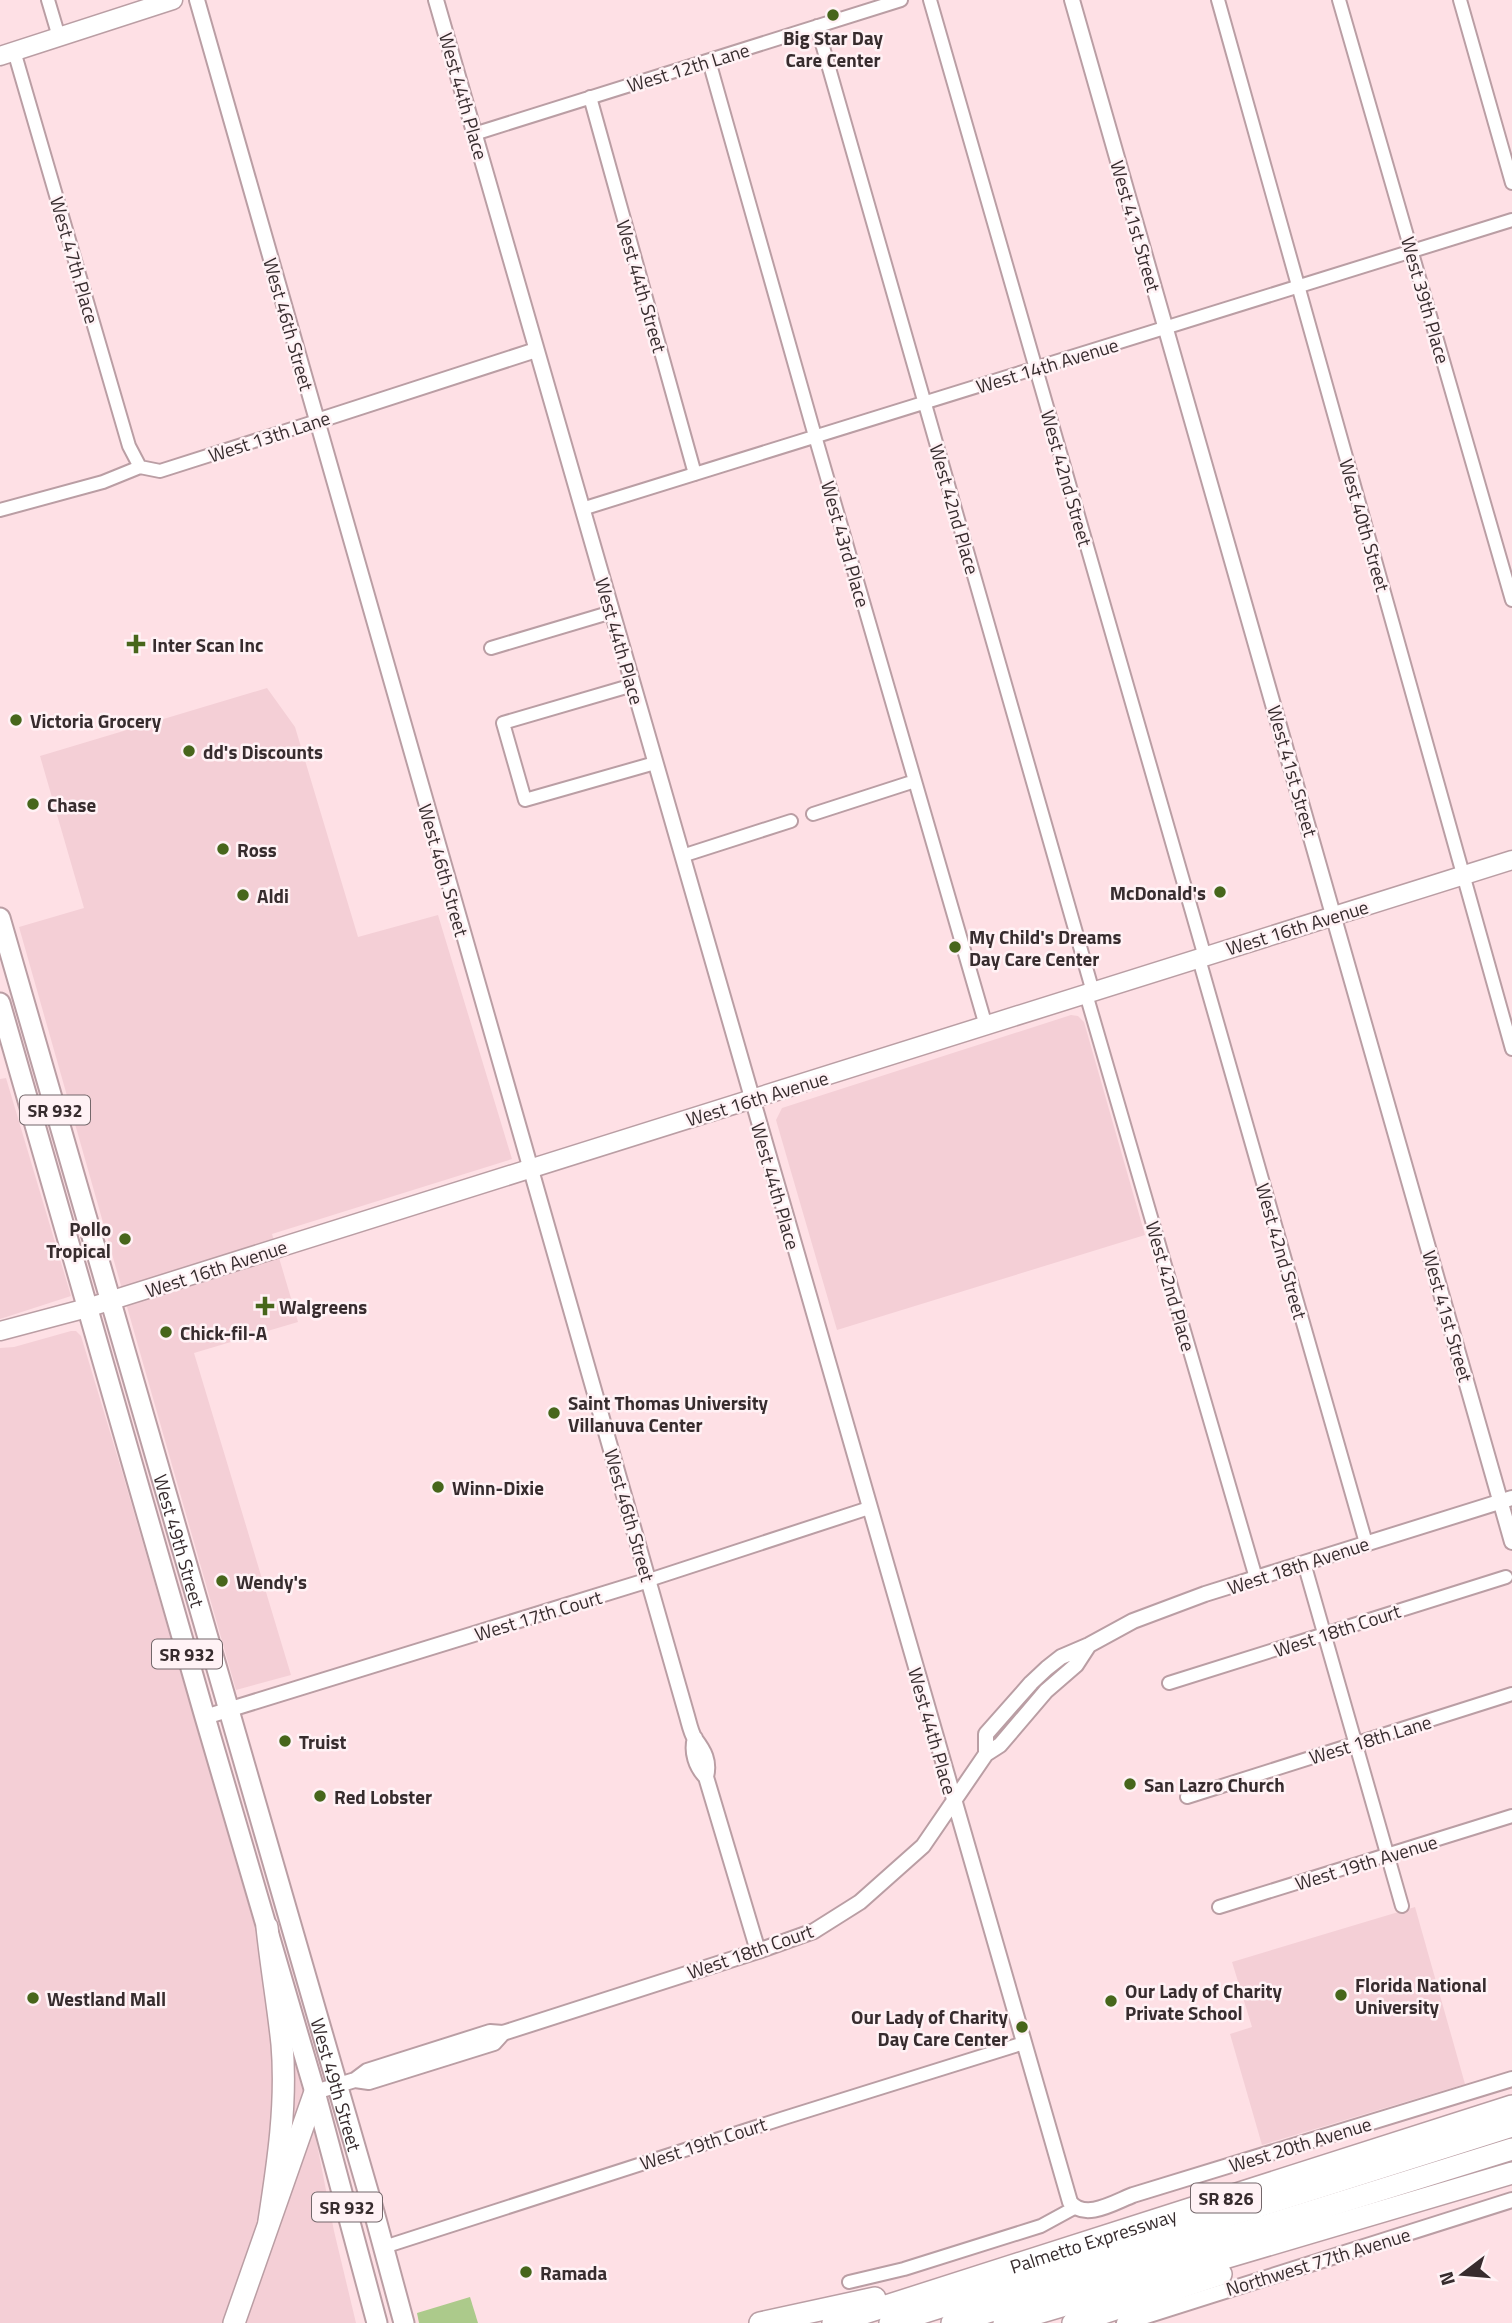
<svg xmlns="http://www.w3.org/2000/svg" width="1512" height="2323" font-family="'Titillium Web',sans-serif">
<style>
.built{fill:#f4cfd6}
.green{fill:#acca8b}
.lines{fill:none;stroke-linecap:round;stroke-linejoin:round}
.minor-casing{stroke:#ba9ea4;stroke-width:16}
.tertiary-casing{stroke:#ba9ea4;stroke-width:18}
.secondary-casing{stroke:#ba9ea4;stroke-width:21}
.primary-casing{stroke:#ba9ea4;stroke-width:23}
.motorway-casing{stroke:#ba9ea4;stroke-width:24}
.minor{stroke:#fff;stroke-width:12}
.tertiary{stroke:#fff;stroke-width:14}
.secondary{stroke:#fff;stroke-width:18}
.primary{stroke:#fff;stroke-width:19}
.motorway{stroke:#fff;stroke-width:21}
.poi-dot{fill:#47661b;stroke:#fff2f5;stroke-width:2.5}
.labels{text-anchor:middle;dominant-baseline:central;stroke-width:5;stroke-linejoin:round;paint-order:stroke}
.shield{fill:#fff2f5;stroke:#73676a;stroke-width:2}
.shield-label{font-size:18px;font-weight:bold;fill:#372c2e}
.poi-label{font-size:19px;font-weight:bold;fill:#372c2e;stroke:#fff2f5;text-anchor:start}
.street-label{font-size:19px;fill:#372c2e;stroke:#fff2f5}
</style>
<rect width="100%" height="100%" fill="#fee0e5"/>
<path class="built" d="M267,688L295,727L358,937L438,915L512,1159L272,1234L298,1322L194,1353L291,1675L236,1690L19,927L84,908L40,756Z
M1071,1015L1078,1016L1084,1022L1145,1235L837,1330L776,1120L782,1108Z
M6,1078L71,1296L0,1319V1079Z
M71,1331H76L81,1336L123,1475L314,2129L334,2231L356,2323H0V1348L14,1347Z
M1415,1907L1465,2084L1262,2145L1230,2034L1252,2027L1232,1962Z"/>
<path class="green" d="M470,2297L478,2323H419L417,2313Z"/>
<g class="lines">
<g class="minor-casing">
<path id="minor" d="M48,0L59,37
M930,0L1205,957
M1218,0L1512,1049
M1339,0L1512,600
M1460,0L1512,183
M817,26L1093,992
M14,51L129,446L140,467
M709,61L815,436L986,1026
M590,97L695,474
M474,134L901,0
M582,509L1512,220
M0,510L103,482L140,467L160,471L317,421
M491,648L612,612
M633,685L503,723L525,800L655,763
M813,814L915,781
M682,856L791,821
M1199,959L1366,1543
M1086,994L1256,1578
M1304,1563L1402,1906
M649,1580L869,1508
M1169,1683L1506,1577
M1187,1797L1512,1694
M1219,1907L1512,1816
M384,2247L784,2118L1024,2043
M849,2282L904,2269L1041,2226L1074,2208"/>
</g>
<g class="tertiary-casing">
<path id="tertiary" d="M197,0L687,1716C689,1723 691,1733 695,1739C704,1751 710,1761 706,1777
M436,0L1070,2202C1085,2221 1115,2202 1133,2195L1512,2079
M1072,0L1512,1542
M317,421L536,350
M205,1717L649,1580
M695,1738C691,1752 696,1767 706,1777L758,1951
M986,1754V1734L1031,1683L1047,1668L1061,1657L1089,1645L1133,1621L1205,1594L1512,1498
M355,2080L369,2082L494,2043L503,2033
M315,2092L355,2080L367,2071L490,2032L503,2033L758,1951L814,1931L860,1902L923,1846L986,1754L1000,1745L1046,1691L1076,1665L1089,1645
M1124,2323L1512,2200"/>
</g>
<g class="secondary-casing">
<path id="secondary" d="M0,56L173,0
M0,1331L87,1308L1512,860"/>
</g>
<g class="primary-casing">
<g id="primary">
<path id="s1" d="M0,918L374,2212L404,2323"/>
<path d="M0,1003L205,1717L315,2092L377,2323"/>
</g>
</g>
<g class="motorway-casing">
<g id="motorway">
<path d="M267,1927C271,1966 278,2005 282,2044C287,2103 278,2163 269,2221"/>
<path d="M234,2323L315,2092"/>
<path d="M760,2323L875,2298"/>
<path id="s2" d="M833,2323L1512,2106"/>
<path d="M890,2323L1512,2126"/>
<path d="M952,2323L1512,2149"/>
<path d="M1004,2323L1512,2173"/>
<path d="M1073,2323L1221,2274"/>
</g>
</g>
<use href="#minor" class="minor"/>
<use href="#tertiary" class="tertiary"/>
<use href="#secondary" class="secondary"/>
<use href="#primary" class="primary"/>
<use href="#motorway" class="motorway"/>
</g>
<g class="poi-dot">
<circle cx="833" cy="15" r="7"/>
<path d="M132.5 633.5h7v7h7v7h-7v7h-7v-7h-7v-7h7z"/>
<circle cx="16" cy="720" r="7"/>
<circle cx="189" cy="751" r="7"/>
<circle cx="33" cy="804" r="7"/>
<circle cx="223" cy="849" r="7"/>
<circle cx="1220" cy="892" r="7"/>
<circle cx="243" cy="895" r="7"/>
<circle cx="955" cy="947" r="7"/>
<circle cx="125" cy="1239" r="7"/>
<path d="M261.5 1295.5h7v7h7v7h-7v7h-7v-7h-7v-7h7z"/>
<circle cx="166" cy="1332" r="7"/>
<circle cx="554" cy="1413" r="7"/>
<circle cx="438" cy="1487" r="7"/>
<circle cx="222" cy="1581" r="7"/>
<circle cx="285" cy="1741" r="7"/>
<circle cx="1130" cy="1784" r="7"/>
<circle cx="320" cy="1796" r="7"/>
<circle cx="1341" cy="1995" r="7"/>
<circle cx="33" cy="1998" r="7"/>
<circle cx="1111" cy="2001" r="7"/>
<circle cx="1022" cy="2027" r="7"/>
<circle cx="526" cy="2272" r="7"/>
</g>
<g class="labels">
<g class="shield">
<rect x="20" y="1095.5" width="70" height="29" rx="5"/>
<rect x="152" y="1639.5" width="70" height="29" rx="5"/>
<rect x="1191" y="2183.5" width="70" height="29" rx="5"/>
<rect x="312" y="2192.5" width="70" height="29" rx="5"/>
</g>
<g class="shield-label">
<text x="55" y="1110">SR 932</text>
<text x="187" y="1654">SR 932</text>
<text x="1226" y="2198">SR 826</text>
<text x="347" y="2207">SR 932</text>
</g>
<g class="poi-label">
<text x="833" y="37" text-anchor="middle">Big Star Day<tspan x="833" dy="22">Care Center</tspan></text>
<text x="152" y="644">Inter Scan Inc</text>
<text x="30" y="720">Victoria Grocery</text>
<text x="203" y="751">dd's Discounts</text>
<text x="47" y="804">Chase</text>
<text x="237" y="849">Ross</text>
<text x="1206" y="892" text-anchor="end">McDonald's</text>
<text x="257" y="895">Aldi</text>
<text x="969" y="936">My Child's Dreams<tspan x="969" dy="22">Day Care Center</tspan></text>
<text x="111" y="1228" text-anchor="end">Pollo<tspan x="111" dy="22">Tropical</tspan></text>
<text x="279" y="1306">Walgreens</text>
<text x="180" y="1332">Chick-fil-A</text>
<text x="568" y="1402">Saint Thomas University<tspan x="568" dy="22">Villanuva Center</tspan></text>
<text x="452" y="1487">Winn-Dixie</text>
<text x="236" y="1581">Wendy's</text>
<text x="299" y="1741">Truist</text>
<text x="1144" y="1784">San Lazro Church</text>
<text x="334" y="1796">Red Lobster</text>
<text x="1355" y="1984">Florida National<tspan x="1355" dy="22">University</tspan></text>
<text x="1125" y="1990">Our Lady of Charity<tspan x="1125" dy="22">Private School</tspan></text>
<text x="47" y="1998">Westland Mall</text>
<text x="1008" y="2016" text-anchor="end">Our Lady of Charity<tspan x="1008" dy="22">Day Care Center</tspan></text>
<text x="540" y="2272">Ramada</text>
</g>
<g class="street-label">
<text transform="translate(688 67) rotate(-17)">West 12th Lane</text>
<text transform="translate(464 96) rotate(74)">West 44th Place</text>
<text transform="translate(1136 226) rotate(74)">West 41st Street</text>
<text transform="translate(75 260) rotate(74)">West 47th Place</text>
<text transform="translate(642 286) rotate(74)">West 44th Street</text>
<text transform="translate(1426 300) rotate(74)">West 39th Place</text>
<text transform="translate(289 324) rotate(74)">West 46th Street</text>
<text transform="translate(1047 365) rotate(-17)">West 14th Avenue</text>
<text transform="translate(269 436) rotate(-18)">West 13th Lane</text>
<text transform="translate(1067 478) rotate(74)">West 42nd Street</text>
<text transform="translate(955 509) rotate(74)">West 42nd Place</text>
<text transform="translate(1365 525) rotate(74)">West 40th Street</text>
<text transform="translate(846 544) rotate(74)">West 43rd Place</text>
<text transform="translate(620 641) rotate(74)">West 44th Place</text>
<text transform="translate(1293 771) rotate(74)">West 41st Street</text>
<text transform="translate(444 870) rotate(74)">West 46th Street</text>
<text transform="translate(1297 927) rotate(-17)">West 16th Avenue</text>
<text transform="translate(757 1098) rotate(-17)">West 16th Avenue</text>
<text transform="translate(776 1186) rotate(74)">West 44th Place</text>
<text transform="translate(1282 1251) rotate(74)">West 42nd Street</text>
<text transform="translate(216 1268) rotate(-18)">West 16th Avenue</text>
<text transform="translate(1171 1286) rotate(74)">West 42nd Place</text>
<text transform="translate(1448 1316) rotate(74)">West 41st Street</text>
<text transform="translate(630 1515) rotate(74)">West 46th Street</text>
<text stroke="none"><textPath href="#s1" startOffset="648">West 49th Street</textPath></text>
<text transform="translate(1298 1565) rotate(-18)">West 18th Avenue</text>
<text transform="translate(538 1615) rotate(-17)">West 17th Court</text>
<text transform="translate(1337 1630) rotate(-18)">West 18th Court</text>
<text transform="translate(933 1731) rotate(74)">West 44th Place</text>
<text transform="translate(1370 1739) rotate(-17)">West 18th Lane</text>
<text transform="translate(1366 1862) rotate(-17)">West 19th Avenue</text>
<text transform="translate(750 1951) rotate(-19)">West 18th Court</text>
<text stroke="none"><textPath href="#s1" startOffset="1214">West 49th Street</textPath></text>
<text transform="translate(703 2143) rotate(-18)">West 19th Court</text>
<text transform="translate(1300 2144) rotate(-17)">West 20th Avenue</text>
<text stroke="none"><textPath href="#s2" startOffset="273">Palmetto Expressway</textPath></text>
<text transform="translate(1318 2261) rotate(-17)">Northwest 77th Avenue</text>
</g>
</g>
<g transform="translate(1463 2274) rotate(254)" stroke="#fff2f5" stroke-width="5" paint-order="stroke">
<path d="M0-5L12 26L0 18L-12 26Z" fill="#372c2e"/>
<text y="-10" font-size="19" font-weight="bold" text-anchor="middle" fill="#372c2e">N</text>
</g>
</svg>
